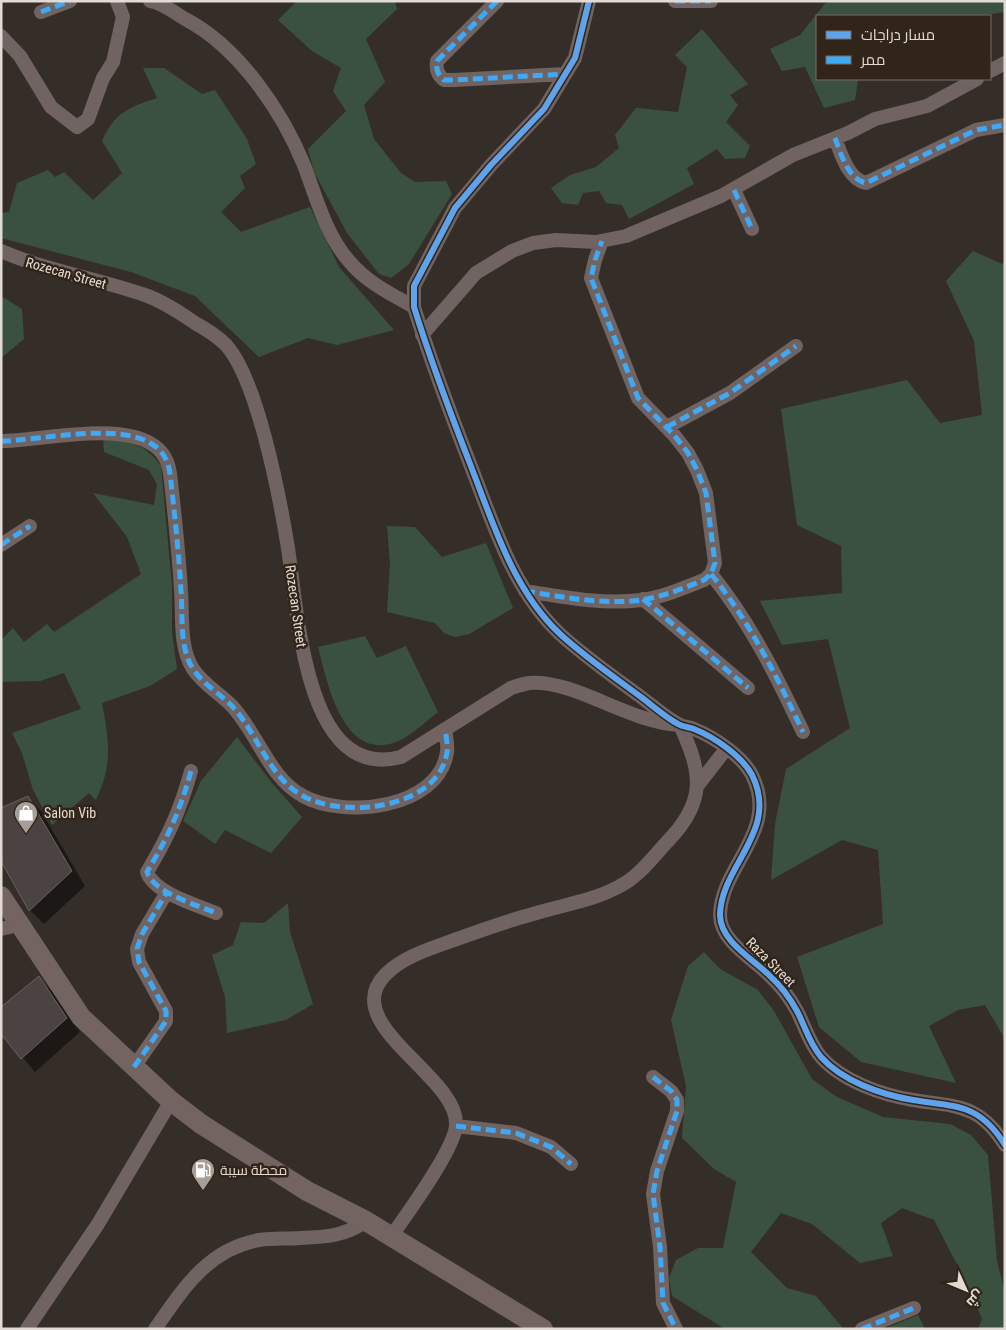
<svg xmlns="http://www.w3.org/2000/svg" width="1006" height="1330" font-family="'Roboto Condensed',Cairo,sans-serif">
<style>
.green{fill:#3b5140}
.shadow{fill:#0007}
.building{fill:#4a4342;stroke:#686160}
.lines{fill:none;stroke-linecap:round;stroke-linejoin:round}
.street{stroke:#706361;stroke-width:14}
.secondary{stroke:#736462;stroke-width:20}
.quiet{stroke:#3fa9f5;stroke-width:5;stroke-dasharray:10 5;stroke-linecap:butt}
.cycleway-casing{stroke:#312418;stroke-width:9}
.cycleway{stroke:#60a3ed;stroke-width:6}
.labels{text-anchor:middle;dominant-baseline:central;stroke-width:5;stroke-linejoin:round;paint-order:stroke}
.street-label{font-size:14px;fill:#e3dbd3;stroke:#312418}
.poi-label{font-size:14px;fill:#e3dbd3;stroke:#312418;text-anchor:start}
</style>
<rect width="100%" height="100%" fill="#352e28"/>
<path class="green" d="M297,1H395L397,9L366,39L385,82L364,105L374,139L401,173L415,182L446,181L452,194L409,264L391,278L379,274L347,233L314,172L308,149L346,111L333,91L341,68L312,51L278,20Z
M827,1H1005V12L977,16H817V79H858L855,100L824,108L805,67L782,71L770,49L800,35Z
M702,29L748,84L730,95L738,105L726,122L750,146L745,158L725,159L717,149L687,168L694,184L629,219L622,205L606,203L599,191L583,193L578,205L562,203L551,188L570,175L596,167L619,148L615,135L636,108L678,112L687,67L675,55Z
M143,68H164L202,94L215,90L247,139L256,164L240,176L245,188L221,212L241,232L310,207L339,267L394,330L337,345L308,338L259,357L195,296L131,272L1,238V213L9,212L17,183L48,170L55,177L64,172L93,200L122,173L102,141C114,113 129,107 157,98Z
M973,251L1002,264L1005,261V1039L985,1005L958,1010L929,1026L956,1083L861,1062L819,1027L797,957L883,924L878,850L842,840L771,880L775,824L786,769L850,728L828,639L782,645L760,601L842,593L841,546L797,525L781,409L907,380L940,423L982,415L974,341L946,281Z
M1,296L22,309L24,339L1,358Z
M103,438C129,442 145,443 161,466L172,586V632L177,669L150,686L102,703C109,741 113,764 96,800L89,793L52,825L33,790L22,753L12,733L81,709L64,673L40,681L1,682V640L13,628L24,642L47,624L54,632L141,574L127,537L93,493L154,505L157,484L149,470L104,452Z
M387,526L415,527L442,557L486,543L513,608L469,634L455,637L444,633L435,623L387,612L390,564Z
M365,636L377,658L406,646L438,712C425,722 409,738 393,743C342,759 327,681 318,647Z
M237,737L272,783L302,817L271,853L225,830L215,844L183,821L201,781Z
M288,903L290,932L313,1004L286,1020L227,1033L225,997L212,955L233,945L241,922L264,923Z
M704,952L720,969L758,990L774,1011L812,1079L837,1097L883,1117L950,1124L971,1135L988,1155L997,1261L1005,1293V1329H978L982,1319L965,1280L934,1220L902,1208L881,1223L893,1256L860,1263L812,1224L781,1213L751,1252L787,1288L816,1296L842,1327L840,1329H725L672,1296L669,1278L676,1260L698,1248H723L736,1182L714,1169L682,1138L686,1086L671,1020L688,966Z
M918,1315L925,1329H884Z"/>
<path class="shadow" d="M27,797L41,811L85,886L44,924L30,910L1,858Z
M39,978L52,991L80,1032L35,1072L1,1032Z"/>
<path class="building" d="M28,796L72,871L29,911L1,861V808Z
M39,976L67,1018L21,1059L1,1034V1007Z"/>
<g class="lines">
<path class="street" d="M150,1C162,2 176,14 187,20C239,48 282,111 304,165C316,197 326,235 349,261C366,282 391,294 414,307
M497,1L437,61C436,69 437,74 444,80H454L565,74
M589,1L575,58L544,109L491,165L455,208L414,286V307C431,362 451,415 472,469C494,526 514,591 560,634C585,657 614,677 641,697C653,706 665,717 678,724C683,727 689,727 694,729C714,737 742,756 752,775C780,831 721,865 720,915C720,941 753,959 769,975C780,985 790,998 797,1011C805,1026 809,1043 821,1057C842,1081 882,1095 913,1100C956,1107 979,1103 1005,1145
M675,1H711
M41,12L70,1
M1,36L20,56L51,107L77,127L88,119L103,78L113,62L123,17L117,1
M990,71L1005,63
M835,138C841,154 848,179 866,183L976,130L1005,125
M734,190L752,229
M1,251C47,271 96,278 142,294C161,300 179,312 195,323C206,329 217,336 226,345C257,379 279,494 287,542C298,604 302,783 401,757L511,688C517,686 523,684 529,683C574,679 629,723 680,725
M422,335L476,273L512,251L533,243L556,240L596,242L626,236L721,196L793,155L848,133L875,119L927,106L977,79
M667,427L730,393L796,346
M1,441C42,441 134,417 162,453C169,462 170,472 171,482C175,518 179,555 181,591C183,616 179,647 193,669C203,684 219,693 231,705C258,733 268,777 303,796C344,819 439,809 447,752C448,745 446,736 445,729
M1,545L30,526
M711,574C750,622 777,677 803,732
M525,591C563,597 603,605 641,600C663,597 684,588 704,580L711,574L715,563L706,493L697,470L688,453L674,435L638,398L591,278L595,260L602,241
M643,599L748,688
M191,771C180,811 168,837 147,872C154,893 197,905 216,913
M698,785L726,749
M1,929L19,925
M134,1067L166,1021V1011L139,962L137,949L142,934L167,892
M653,1077L671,1091L677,1100V1111L657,1171L653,1194L660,1247L663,1303L676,1329
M456,1126L516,1133L551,1147L571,1164
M391,1237C406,1215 455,1149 456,1125C459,1076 336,1024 386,974C401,959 423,951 443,944C473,933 503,922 533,914C562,905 593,901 620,886C638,877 653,857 667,842C707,801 702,773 680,725
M27,1329L98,1224L171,1101
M155,1329C183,1289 208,1249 259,1240C273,1238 287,1239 301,1238C326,1237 345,1236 366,1221
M862,1329L914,1308"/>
<path class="secondary" d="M1,896L81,1017L171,1101L201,1124L307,1191L366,1221L543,1329"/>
<path class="quiet" d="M497,1L437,61C436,69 437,74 444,80H454L565,74
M675,1H711
M41,12L70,1
M835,138C841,154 848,179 866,183L976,130L1005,125
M734,190L752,229
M667,427L730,393L796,346
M1,441C42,441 134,417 162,453C169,462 170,472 171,482C175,518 179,555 181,591C183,616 179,647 193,669C203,684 219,693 231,705C258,733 268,777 303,796C344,819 439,809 447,752C448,745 446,736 445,729
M1,545L30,526
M711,574C750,622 777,677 803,732
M525,591C563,597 603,605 641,600C663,597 684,588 704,580L711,574L715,563L706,493L697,470L688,453L674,435L638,398L591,278L595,260L602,241
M643,599L748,688
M191,771C180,811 168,837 147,872C154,893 197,905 216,913
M134,1067L166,1021V1011L139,962L137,949L142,934L167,892
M653,1077L671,1091L677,1100V1111L657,1171L653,1194L660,1247L663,1303L676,1329
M456,1126L516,1133L551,1147L571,1164
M862,1329L914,1308"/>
<g class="cycleway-casing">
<path id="cycleway" d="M589,1L575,58L544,109L491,165L455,208L414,286V307C431,362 451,415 472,469C494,526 514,591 560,634C585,657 614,677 641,697C653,706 665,717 678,724C683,727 689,727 694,729C714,737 742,756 752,775C780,831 721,865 720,915C720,941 753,959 769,975C780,985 790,998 797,1011C805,1026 809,1043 821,1057C842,1081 882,1095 913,1100C956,1107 979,1103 1005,1145"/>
</g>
<use href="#cycleway" class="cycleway"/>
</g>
<defs>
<g id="shop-pin" transform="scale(1.25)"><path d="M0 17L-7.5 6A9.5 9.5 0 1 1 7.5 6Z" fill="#a69e97" stroke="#312418"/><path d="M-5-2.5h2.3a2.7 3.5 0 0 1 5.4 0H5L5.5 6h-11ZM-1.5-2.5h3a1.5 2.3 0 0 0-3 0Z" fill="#fff"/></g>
<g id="fuel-pin" transform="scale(1.25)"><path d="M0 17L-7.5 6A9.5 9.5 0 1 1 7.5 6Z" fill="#a69e97" stroke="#312418"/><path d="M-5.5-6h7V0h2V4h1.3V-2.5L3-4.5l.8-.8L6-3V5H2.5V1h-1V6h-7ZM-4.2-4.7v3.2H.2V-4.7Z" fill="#fff"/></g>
</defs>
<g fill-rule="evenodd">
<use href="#shop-pin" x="26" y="813"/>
<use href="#fuel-pin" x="203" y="1170"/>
</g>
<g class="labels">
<g class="street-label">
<text transform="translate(66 273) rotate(16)">Rozecan Street</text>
<text transform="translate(296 606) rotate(82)">Rozecan Street</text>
<text transform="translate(771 962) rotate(45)">Raza Street</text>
</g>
<g class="poi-label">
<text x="44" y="813">Salon Vib</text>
<text x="220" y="1170">محطة سيبة</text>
</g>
</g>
<rect width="1006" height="1330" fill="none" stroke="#e3dbd3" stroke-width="5"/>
<rect x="816" y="15" width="175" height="65" fill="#312418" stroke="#786d63"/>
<rect x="826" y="31" width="25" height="8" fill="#60a3ed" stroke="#786d63"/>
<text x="861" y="40" font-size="15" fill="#e3dbd3">مسار دراجات</text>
<rect x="826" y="56" width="25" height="8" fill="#3fa9f5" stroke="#786d63"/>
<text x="861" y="65" font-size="15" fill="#e3dbd3">ممر</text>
<g transform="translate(966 1290) rotate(134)" stroke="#312418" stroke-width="4" paint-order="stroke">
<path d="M0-4L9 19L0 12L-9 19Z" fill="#e3dbd3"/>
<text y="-8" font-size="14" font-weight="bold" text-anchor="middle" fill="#e3dbd3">ش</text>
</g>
</svg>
